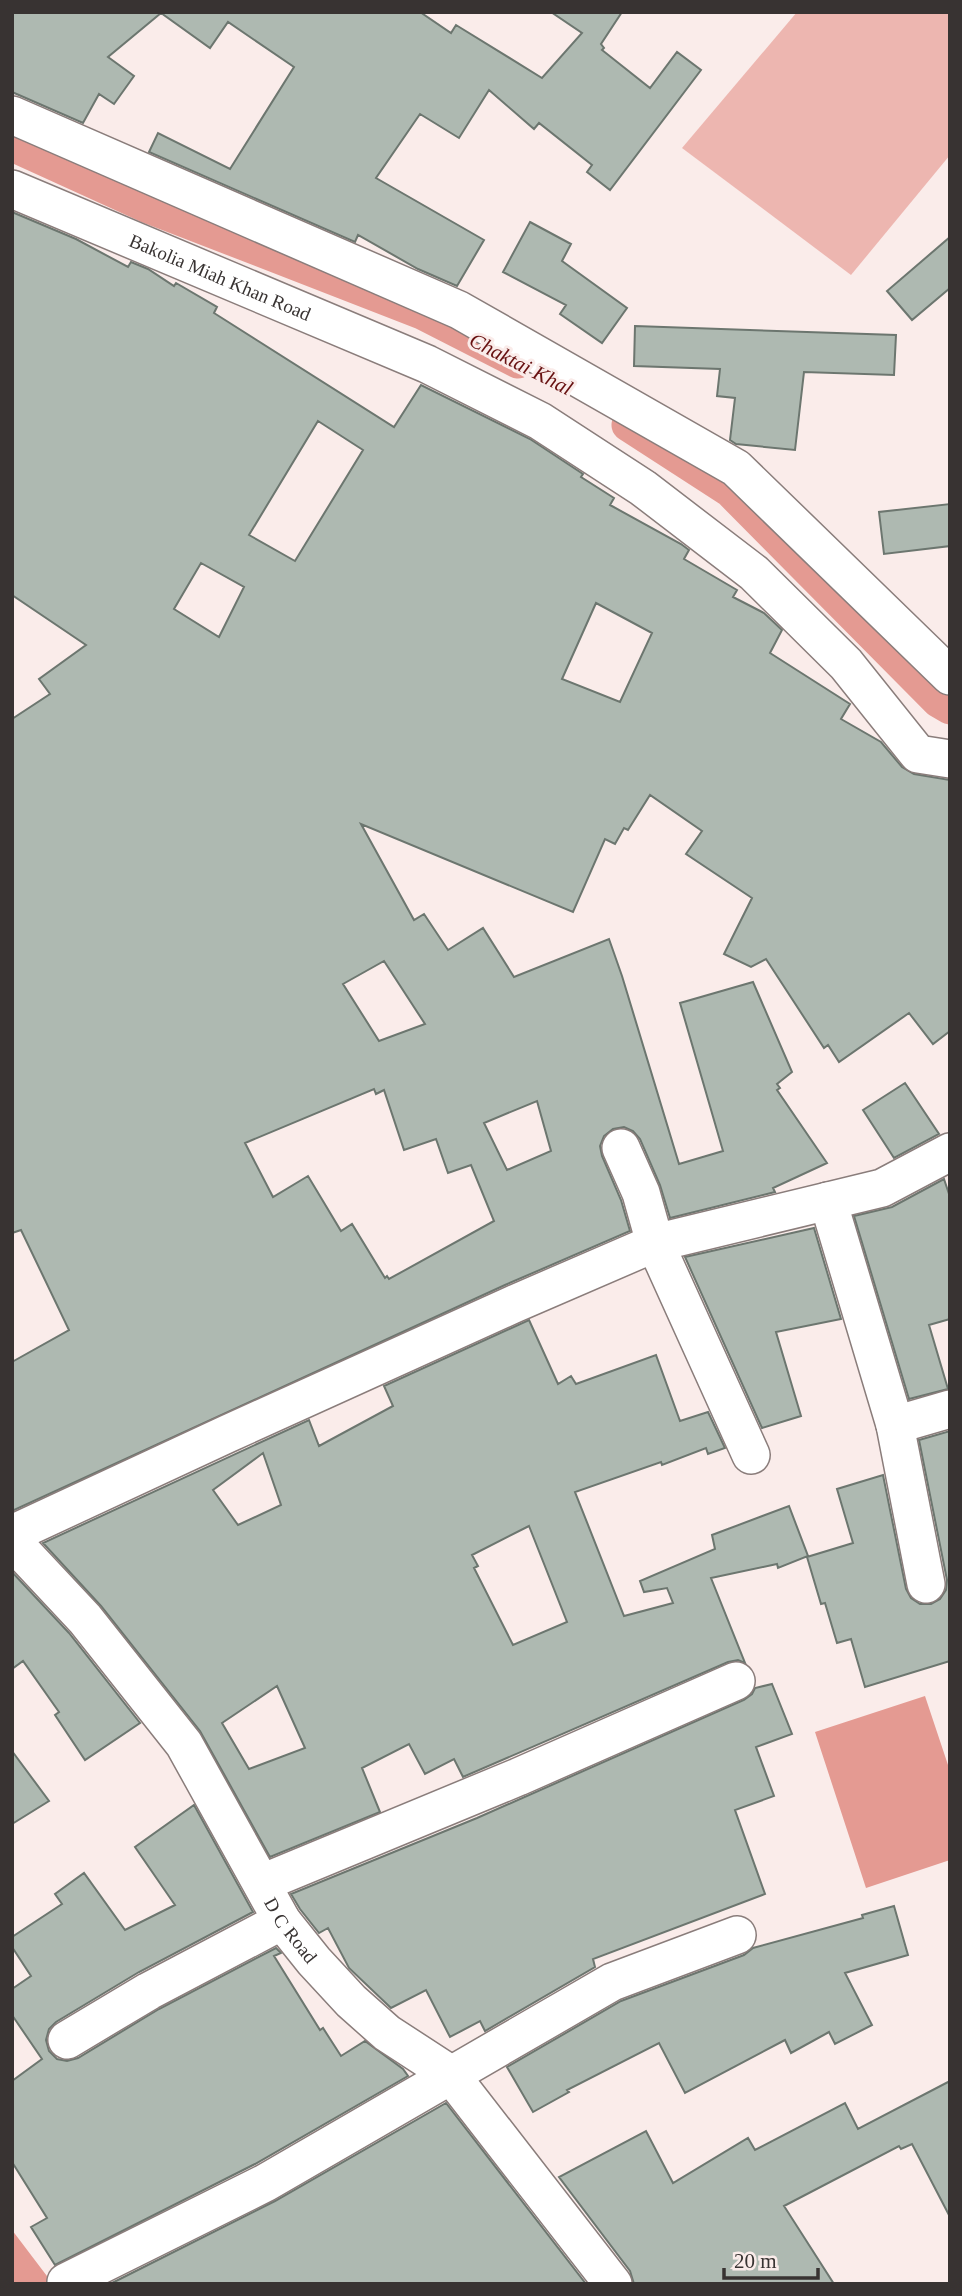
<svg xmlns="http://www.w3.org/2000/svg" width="962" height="2296" font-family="Georgia,serif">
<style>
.green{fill:#edb6b0}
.water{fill:#e49a92}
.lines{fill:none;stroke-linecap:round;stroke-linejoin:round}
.canal{stroke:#e49a92;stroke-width:33}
.building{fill:#aeb9b1;stroke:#6c766f;stroke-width:2;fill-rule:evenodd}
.minor-casing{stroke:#8a7d7b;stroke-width:40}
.minor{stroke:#fff;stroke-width:37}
.labels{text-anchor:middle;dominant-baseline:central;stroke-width:6;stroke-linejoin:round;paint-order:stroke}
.street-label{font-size:19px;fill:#383332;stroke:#faecea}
.water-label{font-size:21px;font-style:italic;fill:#681212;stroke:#faecea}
</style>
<rect width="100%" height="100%" fill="#faecea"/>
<path class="green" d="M797,12H950V155L851,275L682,148Z"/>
<path class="water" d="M925,1696L950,1771V1860L866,1888L815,1732Z
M12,2230L53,2284H12Z"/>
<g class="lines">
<path class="canal" d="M12,145L146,206L422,313L518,362
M628,425L730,491L938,701L950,708"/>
</g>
<path class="building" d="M12,12H420L451,33L456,25L542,78L582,33L551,12H622L601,44L604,48L602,50L650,88L677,52L701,70L610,190L587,172L592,165L539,123L534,129L489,90L459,138L420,114L376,178L484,240L457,286L418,269L358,235L355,242L149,152L158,133L230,169L294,67L228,22L210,48L161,13L108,57L134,76L114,104L99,94L83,123L12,92Z
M12,212L76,239L128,267L131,262L148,269L174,286L176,283L217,307L214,313L394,427L421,385L530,439L583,474L581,477L614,498L610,505L681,544L689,550L684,559L737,590L733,597L764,613L782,630L770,653L850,704L841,719L881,742L902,767L914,774L950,780V1031L933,1044L909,1013L839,1062L828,1045L824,1048L766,959L751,967L724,954L752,898L686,854L702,831L650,795L628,830L624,828L615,844L605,839L573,912L361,824L414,920L424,914L448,950L483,928L514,977L609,939L622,976L679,1164L723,1151L680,1003L753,982L792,1072L777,1084L780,1088L777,1090L827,1163L773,1188L775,1192L670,1218L660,1185L640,1139L633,1131L624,1127L613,1129L604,1136L600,1146L602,1156L621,1200L630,1231L505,1285L12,1511V1362L69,1330L21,1230L12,1233V719L50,694L39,679L86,645L12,595ZM318,421L363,450L295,561L249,535ZM201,563L244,587L219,637L174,609ZM596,603L652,633L620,702L562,679ZM384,961L425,1024L379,1041L343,984ZM374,1089L376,1094L384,1090L404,1150L436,1139L448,1173L471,1165L494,1221L389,1279L387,1276L385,1278L352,1224L341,1231L308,1176L273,1197L245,1143ZM537,1101L551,1151L507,1170L484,1123Z
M530,222L571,244L562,261L627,308L602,343L560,314L566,305L503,272Z
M950,237V288L912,320L887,291Z
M635,326L896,335L894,375L804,372L795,450L736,444L730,440L735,398L717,396L720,369L634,366Z
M950,504V546L884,554L879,512Z
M905,1083L939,1134L894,1158L863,1110Z
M944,1179L950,1197V1319L929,1325L948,1389L909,1399L854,1216L892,1207Z
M814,1228L841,1319L776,1332L801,1416L762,1428L685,1257Z
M529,1320L558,1384L571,1376L576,1384L656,1355L680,1421L708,1412L725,1448L708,1454L706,1448L662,1465L661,1462L575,1492L624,1616L673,1603L667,1588L644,1592L640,1581L715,1549L712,1535L789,1506L808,1556L778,1568L777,1564L711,1578L745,1663L738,1660L728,1662L463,1777L454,1759L425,1774L409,1744L362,1768L380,1812L270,1857L200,1731L101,1606L43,1543L309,1420L319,1446L393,1406L384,1386ZM263,1453L281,1505L238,1525L213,1490ZM529,1526L567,1622L513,1645L474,1568L478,1566L472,1555ZM277,1686L305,1748L249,1769L222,1723Z
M950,1431V1661L865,1687L851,1639L837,1643L825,1603L821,1604L807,1557L853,1543L837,1489L883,1475L906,1589L911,1598L920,1604H931L940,1599L946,1590L947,1580L919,1440Z
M12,1572L69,1633L140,1723L85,1760L55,1715L59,1712L23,1661L12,1669Z
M772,1684L792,1734L756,1747L774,1796L735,1810L765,1894L593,1959L595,1967L485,2031L480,2021L450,2037L426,1990L391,2008L349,1968L328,1928L319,1933L300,1909L291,1894L477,1818L744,1700L752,1694L755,1688Z
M12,1751L49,1801L12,1824Z
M194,1805L253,1912L139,1972L56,2022L49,2029L46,2040L49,2051L57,2059L67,2061L78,2058L159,2009L276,1948L281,1953L274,1956L320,2030L323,2028L341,2056L365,2041L403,2069L408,2076L255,2164L55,2265L31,2227L47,2218L12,2162V2081L42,2059L12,2015V1989L31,1976L12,1947V1937L62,1904L55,1894L84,1873L125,1930L175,1905L135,1847Z
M894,1906L908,1955L845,1973L872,2025L835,2044L829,2032L791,2053L785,2040L685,2093L659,2043L567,2090L569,2092L533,2112L507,2067L621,2001L744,1955L753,1948L863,1918L862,1915Z
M950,2081V2217L912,2144L901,2149L899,2146L784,2206L834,2284H634L630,2271L559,2177L646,2131L673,2183L748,2138L755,2150L845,2103L858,2129Z
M446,2103L586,2284H110L275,2201Z"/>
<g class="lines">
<g class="minor-casing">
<g id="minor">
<path d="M12,115L459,310L736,468L950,676"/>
<path id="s1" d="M12,189L427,364L540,421L643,488L754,573L846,664L918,754L950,759"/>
<path d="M621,1148L641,1193L655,1243L751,1455"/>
<path d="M828,1201L895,1425L926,1584"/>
<path d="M895,1425L950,1409"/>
<path d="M12,1534L227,1434L514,1304L655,1243L882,1188L950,1152"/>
<path id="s2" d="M12,1541L85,1619L184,1744L282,1921L314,1961L351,2001L387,2033L450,2074L613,2284"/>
<path d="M262,1883L518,1777L736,1681"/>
<path d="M67,2040L149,1991L282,1921"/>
<path d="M66,2282L265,2183L612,1982L737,1935"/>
</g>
</g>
<use href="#minor" class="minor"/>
</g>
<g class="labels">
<g class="street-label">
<text stroke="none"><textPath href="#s1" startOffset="226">Bakolia Miah Khan Road</textPath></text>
<text stroke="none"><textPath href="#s2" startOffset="481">D C Road</textPath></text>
</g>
<g class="water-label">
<text transform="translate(521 364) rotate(27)">Chaktai Khal</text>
</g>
</g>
<rect width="962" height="2296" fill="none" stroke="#383332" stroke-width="28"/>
<path d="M724 2268v10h94v-10" fill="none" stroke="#383332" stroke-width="3.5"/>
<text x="734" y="2268" font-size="21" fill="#383332" stroke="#faecea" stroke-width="5" paint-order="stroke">20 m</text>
</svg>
